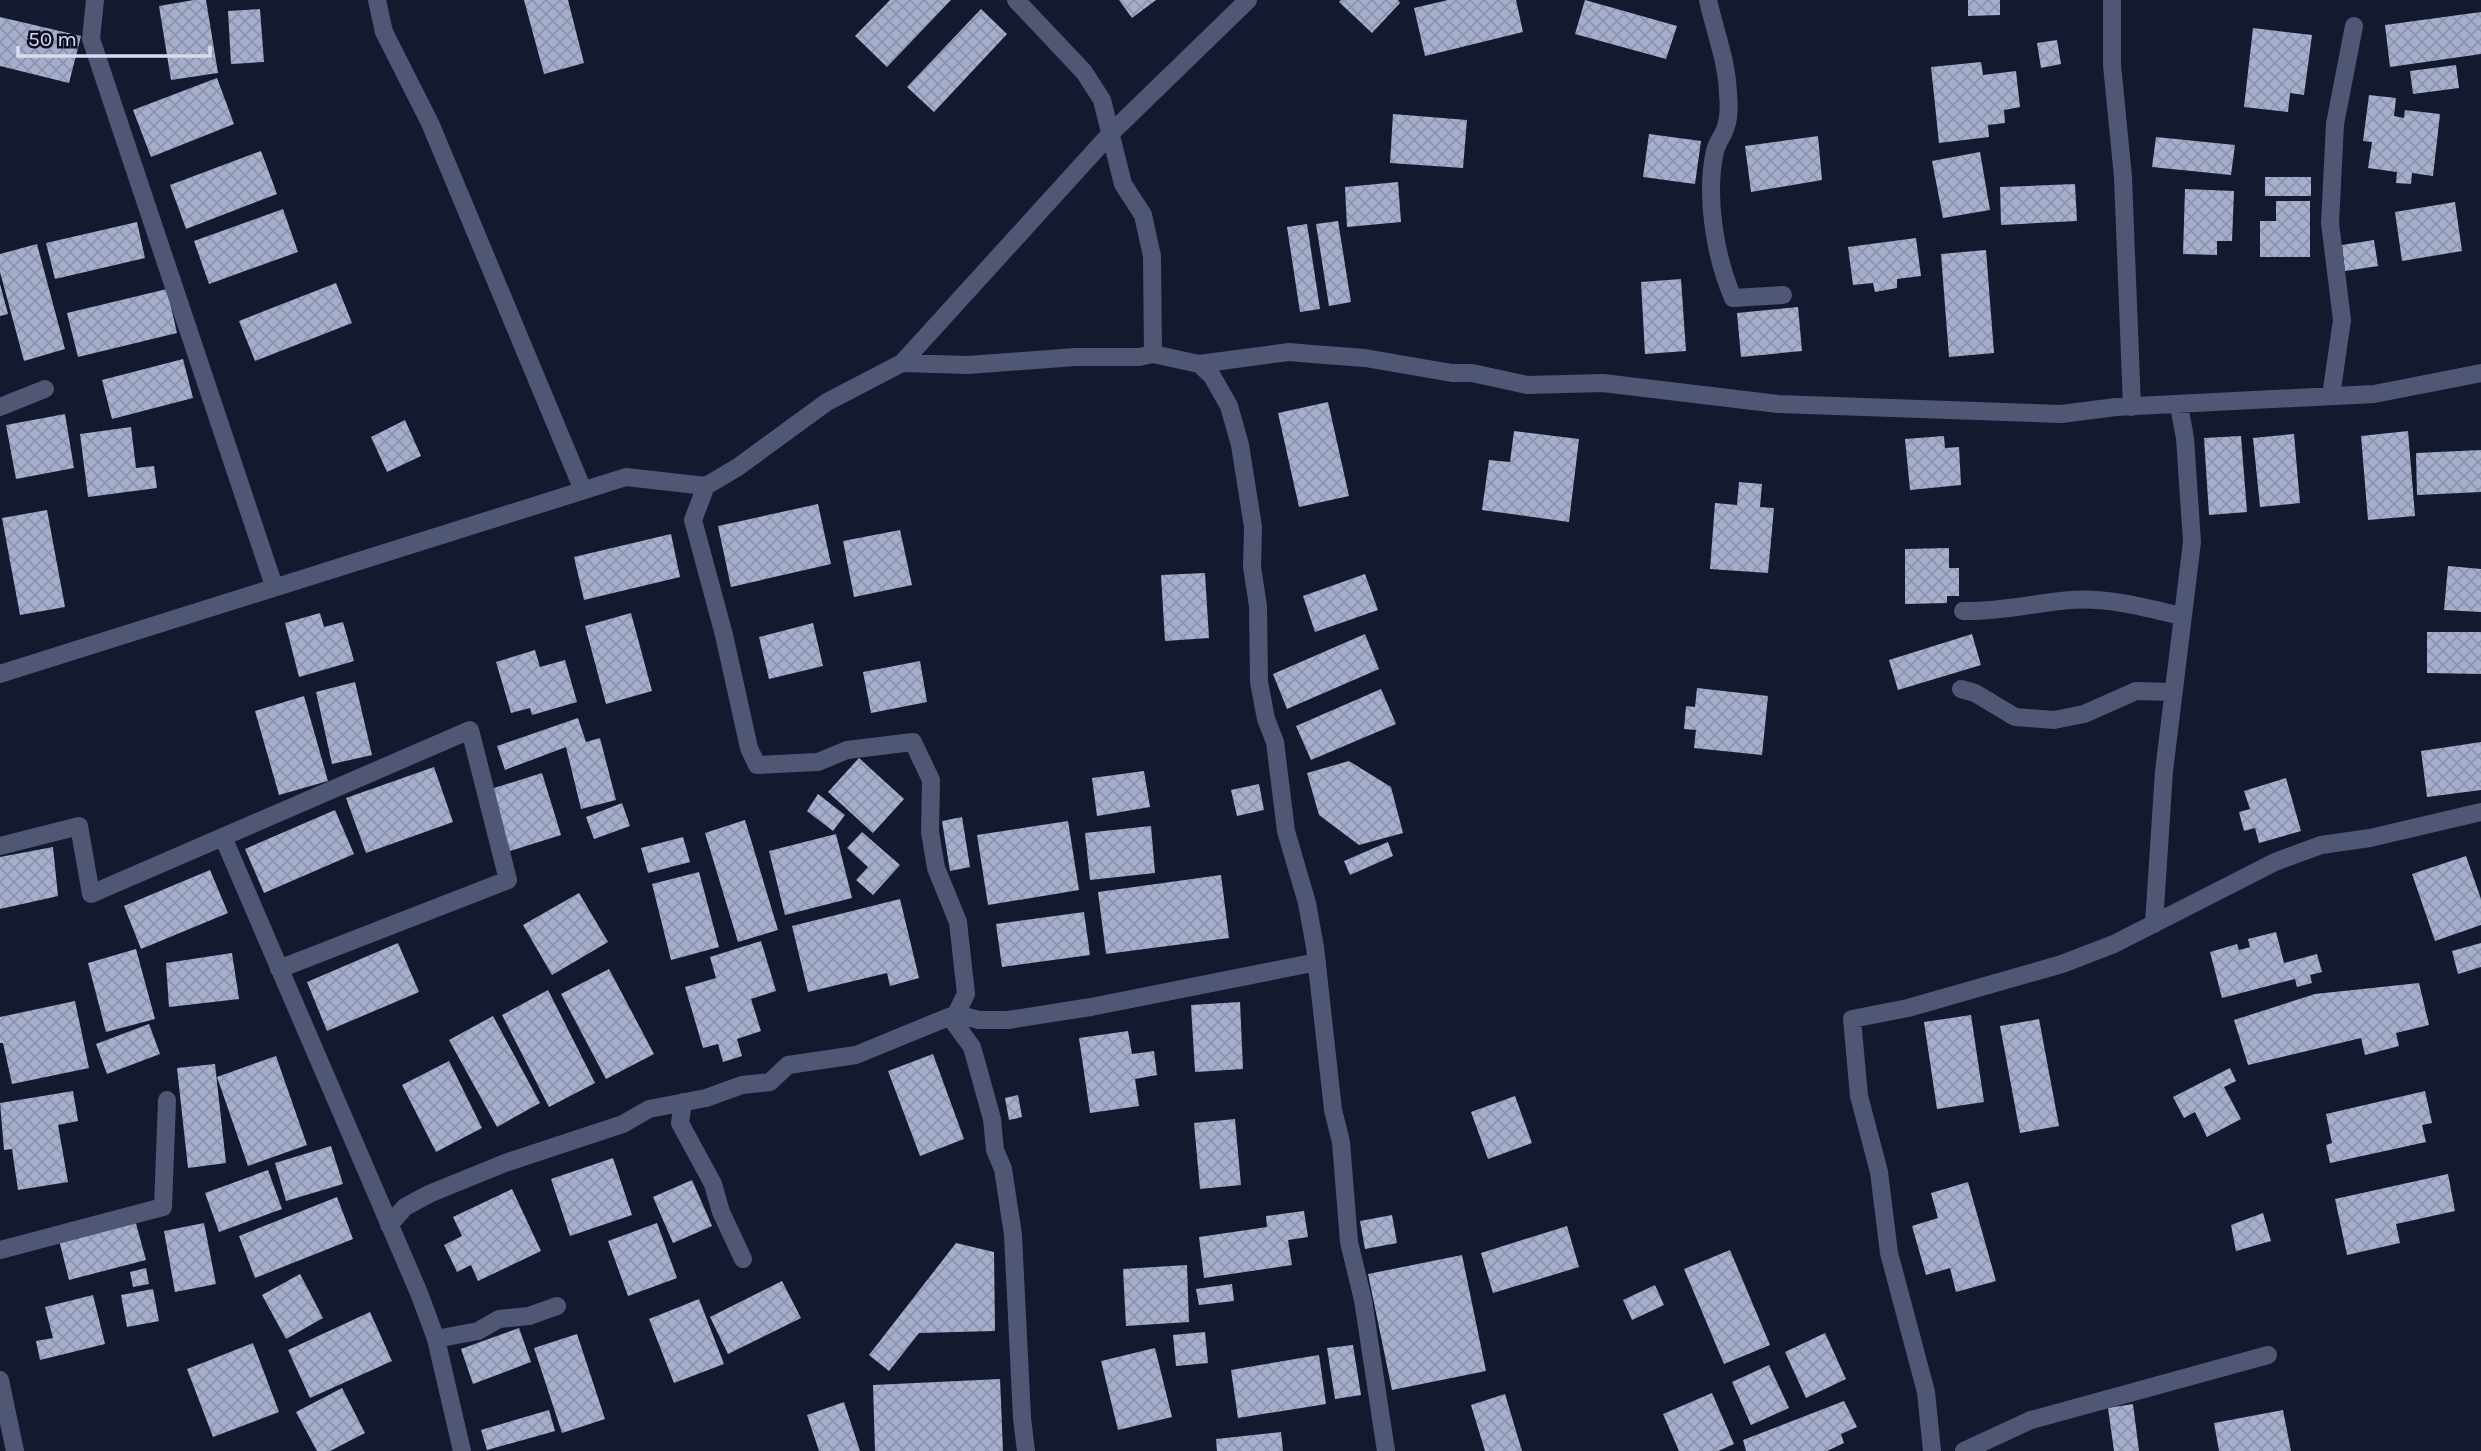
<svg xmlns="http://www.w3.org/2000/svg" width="2481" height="1451" font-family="Karla,sans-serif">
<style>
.building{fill:url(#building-cross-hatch)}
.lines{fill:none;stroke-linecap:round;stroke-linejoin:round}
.street{stroke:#505774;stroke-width:18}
</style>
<defs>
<pattern id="building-cross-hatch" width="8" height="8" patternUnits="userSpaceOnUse" patternTransform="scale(1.75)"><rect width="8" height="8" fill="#a6aecd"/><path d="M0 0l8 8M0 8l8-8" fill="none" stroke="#8c93ab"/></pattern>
</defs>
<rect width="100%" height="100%" fill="#141930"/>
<path class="building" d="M194,0H206L218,73L171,80L159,6Z
M524,0H568L584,63L544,74Z
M890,0H951L887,67L855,36Z
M1119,0H1156L1132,18Z
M1341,0H1398L1400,3L1372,33L1339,2Z
M1448,0H1516L1523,32L1425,56L1414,8Z
M1585,0L1677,26L1666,59L1575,34Z
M1968,0H2000V15L1968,16Z
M260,9L264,62L231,64L228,11Z
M981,9L1007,34L934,112L907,87Z
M2481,12V54L2390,67L2385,25Z
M0,17L81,36L69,83L0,66Z
M2253,28L2312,35L2304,95L2290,93L2288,112L2244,107Z
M2057,40L2061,64L2041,68L2037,43Z
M1981,62L1983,75L2016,71L2020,107L2004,110L2005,123L1988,125L1989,137L1939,143L1931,67Z
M2456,65L2459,88L2413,94L2410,71Z
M217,78L234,124L151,157L133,110Z
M2369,95L2396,98L2394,116L2404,118L2405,110L2440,114L2433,176L2412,173L2411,184L2396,183L2397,172L2368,168L2372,142L2363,141Z
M1393,114L1467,120L1463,168L1390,163Z
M1649,134L1701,141L1695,184L1643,177Z
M1818,136L1822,180L1751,192L1745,146Z
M2156,137L2235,145L2231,175L2152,167Z
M261,151L277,194L186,229L170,185Z
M1980,152L1990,210L1943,218L1932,161Z
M2265,177H2311V196H2265Z
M1398,182L1401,222L1347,227L1345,187Z
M2075,184L2077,221L2001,225L2000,187Z
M2185,189L2234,191L2232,241H2217V255L2183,254Z
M2276,201H2310V257H2260V221H2276Z
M2455,202L2462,251L2402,261L2395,212Z
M283,209L298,252L209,284L194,241Z
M1338,221L1351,302L1329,306L1316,224Z
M137,222L145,258L55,279L46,243Z
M1307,224L1320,309L1300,312L1287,227Z
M1916,238L1921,276L1897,279V288L1875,292L1873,283L1853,285L1848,247Z
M2374,240L2378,266L2345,271L2342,245Z
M37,244L65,349L24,361L0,272V254Z
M1986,250L1994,353L1949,357L1941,254Z
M1681,279L1686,351L1645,354L1641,282Z
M336,283L352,323L255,361L239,321Z
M0,284L8,314L0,316Z
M167,289L177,333L78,357L67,313Z
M1798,307L1802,351L1741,357L1737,313Z
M183,359L193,398L112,419L102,380Z
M1328,402L1349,496L1299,507L1278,413Z
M65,414L74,468L16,479L6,425Z
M405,420L421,456L387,472L371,437Z
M131,427L136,468L154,466L157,488L88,497L80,434Z
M1514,431L1579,439L1569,522L1482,510L1489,460L1510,462Z
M2408,431L2415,516L2368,520L2361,436Z
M2294,434L2300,503L2260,507L2253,438Z
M1944,436L1945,448L1959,447L1961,485L1910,490L1905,439Z
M2241,436L2247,512L2209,515L2204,438Z
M2481,450V492L2417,495L2416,453Z
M1739,482L1762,484L1760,507L1774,508L1768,573L1710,569L1715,503L1737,505Z
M818,504L831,564L731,587L718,526Z
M47,510L65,607L20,615L2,518Z
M900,530L912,585L854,597L843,541Z
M671,534L680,577L584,600L574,557Z
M1949,548V568H1959V596H1947V603L1905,604V549Z
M2448,566L2481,569V612L2444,610Z
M1205,573L1209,638L1165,641L1161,575Z
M1365,574L1378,610L1315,632L1303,596Z
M320,613L324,627L343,622L354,661L299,677L285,623Z
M631,613L652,691L606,704L585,626Z
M813,623L823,666L769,679L759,637Z
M2427,632H2481V674L2427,673Z
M1365,634L1379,669L1287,709L1273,674Z
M1972,634L1981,665L1898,690L1889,660Z
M535,650L540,667L565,660L577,702L532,715L530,708L511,713L496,662Z
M920,661L927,702L871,713L863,672Z
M355,682L372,755L332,764L316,692Z
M1697,688L1768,696L1762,755L1694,748L1696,730L1684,729L1686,706L1695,707Z
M1381,689L1396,724L1311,760L1296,726Z
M304,696L328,781L279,795L255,711Z
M578,718L586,742L600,738L616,800L581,809L566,747L505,770L497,746Z
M2481,742V790L2427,797L2421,751Z
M859,758L904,799L873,833L828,792Z
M1349,761L1391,787L1403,833L1359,845L1319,815L1307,773Z
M434,767L453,822L366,853L346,798Z
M1144,771L1150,807L1097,816L1092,778Z
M542,773L561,835L510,851L491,789Z
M2286,778L2301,831L2259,843L2255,828L2244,831L2239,812L2250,809L2244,791Z
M1259,784L1264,810L1237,816L1231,790Z
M818,794L845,815L833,831L807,811Z
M622,803L630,826L594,839L586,817Z
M335,810L354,854L264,893L245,849Z
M962,817L970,867L950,871L942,821Z
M745,820L778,930L738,942L705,833Z
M1068,821L1079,890L988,905L977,835Z
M1151,826L1155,873L1090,880L1085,833Z
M862,832L900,865L873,895L856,880L868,867L847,848Z
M836,834L852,898L785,915L769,851Z
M683,837L690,862L648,873L641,848Z
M1388,842L1393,856L1350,875L1344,861Z
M53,847L58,896L0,909V857Z
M2466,856L2481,899V925L2435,941L2412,874Z
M210,870L228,913L141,949L124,906Z
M699,872L719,947L671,960L652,884Z
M1221,875L1229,938L1106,954L1098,892Z
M579,893L608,942L552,975L523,925Z
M900,899L919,978L890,986L887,973L808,992L792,926Z
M1084,912L1090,955L1002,967L996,924Z
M2276,932L2284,963L2317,954L2322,972L2310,975L2312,983L2297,987L2295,979L2222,998L2210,952L2237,944L2239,950L2250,947L2248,939Z
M761,941L776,991L751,999L761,1031L737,1039L742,1056L723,1062L718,1044L703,1048L685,987L716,978L710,957Z
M398,943L419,992L327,1031L307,982Z
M2481,943V967L2458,974L2452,951Z
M136,949L155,1019L106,1032L88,963Z
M232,953L239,999L169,1007L166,963Z
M609,969L654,1054L606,1079L561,994Z
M2419,983L2429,1025L2396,1033L2399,1046L2365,1055L2361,1038L2248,1065L2234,1020L2315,994Z
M548,990L595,1083L549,1107L502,1015Z
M75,1001L89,1068L12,1084L3,1043H0V1017Z
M1240,1002L1243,1069L1195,1072L1191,1005Z
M1971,1015L1984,1102L1937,1109L1924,1022Z
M493,1016L540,1103L497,1127L449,1040Z
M2039,1019L2059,1126L2020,1133L2000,1026Z
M149,1024L160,1054L107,1074L96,1044Z
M1128,1031L1132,1054L1154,1051L1157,1075L1135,1079L1139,1106L1090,1113L1079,1038Z
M933,1054L964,1139L920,1156L888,1071Z
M276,1056L307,1145L248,1166L217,1077Z
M449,1061L482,1128L436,1152L402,1085Z
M215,1064L226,1163L188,1168L177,1068Z
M2230,1068L2236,1081L2224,1087L2241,1119L2207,1137L2195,1112L2184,1118L2173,1097Z
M73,1091L78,1121L58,1125L68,1182L18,1190L12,1149L4,1150L0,1103Z
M2425,1091L2432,1123L2422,1125L2426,1142L2330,1163L2326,1145L2332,1143L2326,1114Z
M1018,1095L1022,1117L1009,1120L1005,1098Z
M1515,1096L1532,1143L1488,1159L1471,1112Z
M1235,1119L1241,1185L1200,1189L1194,1123Z
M331,1146L343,1184L286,1201L275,1163Z
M613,1158L632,1215L570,1236L551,1179Z
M268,1170L282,1209L219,1232L205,1193Z
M2448,1174L2455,1211L2396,1224L2400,1243L2347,1255L2335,1199Z
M692,1180L712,1226L673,1243L653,1197Z
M1968,1182L1996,1281L1956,1292L1950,1268L1926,1275L1912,1226L1938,1218L1931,1193Z
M512,1189L541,1251L478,1281L471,1265L457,1272L444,1245L462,1236L453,1217Z
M337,1197L353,1239L255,1278L239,1236Z
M1304,1211L1308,1237L1288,1240L1292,1265L1204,1278L1199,1237L1267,1227L1266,1216Z
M2263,1213L2271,1241L2236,1251L2231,1225Z
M1392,1215L1397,1243L1365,1249L1360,1221Z
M135,1220L146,1260L69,1280L59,1240Z
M204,1223L216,1284L175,1292L164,1231Z
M657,1223L677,1278L628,1296L608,1241Z
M1567,1226L1579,1267L1493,1293L1481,1253Z
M956,1243L994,1252L995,1331L919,1333L889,1371L869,1355Z
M1730,1250L1770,1345L1724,1364L1684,1269Z
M1462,1255L1486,1371L1392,1390L1368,1274Z
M1187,1265L1189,1322L1126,1326L1123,1269Z
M146,1268L149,1284L133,1287L130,1272Z
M300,1274L323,1318L286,1339L262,1295Z
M782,1281L801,1318L728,1354L710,1317Z
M1232,1284L1234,1301L1199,1305L1196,1289Z
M1655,1285L1664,1305L1632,1320L1623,1300Z
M153,1289L159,1321L127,1327L121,1295Z
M93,1295L105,1344L40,1360L36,1341L53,1338L45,1307Z
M699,1299L724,1364L674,1383L649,1319Z
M370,1312L392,1361L310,1398L288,1350Z
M519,1328L531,1362L473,1384L461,1349Z
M1205,1332L1208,1363L1176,1366L1173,1335Z
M1825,1333L1846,1379L1806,1398L1785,1352Z
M577,1334L605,1419L562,1433L534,1348Z
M253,1343L279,1412L213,1437L187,1369Z
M1353,1345L1361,1395L1335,1399L1327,1348Z
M1155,1348L1172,1417L1118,1430L1101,1361Z
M1319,1355L1326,1404L1238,1418L1231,1370Z
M1769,1365L1789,1408L1751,1425L1732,1382Z
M1000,1379L1003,1451H875L873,1385Z
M342,1388L365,1433L330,1451H317L296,1412Z
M1712,1393L1734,1444L1718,1451H1679L1663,1414Z
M1505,1394L1522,1451H1485L1471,1405Z
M1844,1401L1857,1427L1841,1434L1844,1443L1827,1451H1746L1743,1440Z
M844,1402L860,1451H819L807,1415Z
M2133,1404L2139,1451H2114L2108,1408Z
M549,1410L555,1431L487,1450L481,1430Z
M2283,1410L2291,1451H2219L2214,1423Z
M1281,1432L1283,1451H1217L1216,1439Z"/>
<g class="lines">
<path class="street" d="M95,0L91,39L274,586
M377,0L384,32L430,123L583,490
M1016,0L1084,72L1102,100L1123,184L1143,215L1152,256L1153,354
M1708,0C1715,32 1727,61 1728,94C1729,104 1729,117 1726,126C1724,135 1717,142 1715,151C1705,196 1715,256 1733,298L1783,295
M2112,0V65L2123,177L2132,407
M902,363L1111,133L1248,0
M1199,364L1289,352L1312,354L1365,358L1452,373H1472L1527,385L1603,383L1778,404L2061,414L2116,407L2374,394L2481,373
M2331,396L2342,320L2330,223L2335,124L2354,26
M0,407L45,389
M1963,611C2000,612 2034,603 2070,600C2108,597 2146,608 2182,616
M0,674L626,477L706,486
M1961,689L1975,693L2015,717L2054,720L2084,714L2136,691L2173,692
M223,837L419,1293L436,1339L462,1451
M0,846L79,826L91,894L470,730L508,880L279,969
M2154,924L2164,771L2192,542L2185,438L2179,406
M956,1014L966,994L958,922L936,868L930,832L931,780L913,742L847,750L818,762L757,765L749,748L724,635L693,520L706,486L738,467L827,402L902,363L968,365L1075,357H1139L1153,354L1199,364L1212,376L1229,406L1240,445L1253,527L1252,567L1258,606L1259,682L1266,719L1275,742L1286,831L1307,903L1315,947L1333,1110L1341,1142L1349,1242L1363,1300L1386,1451
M950,1017L972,1047L992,1119L995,1150L1003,1169L1013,1235L1022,1418L1026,1451
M683,1102L680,1123L713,1184L721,1212L743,1259
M389,1225L405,1207L429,1194L505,1163L623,1124L649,1109L706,1098L742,1085L770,1082L788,1065L856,1055L956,1014L979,1020H1008L1091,1007L1317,962
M0,1250L163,1207L167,1100
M436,1339L478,1331L499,1319L529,1316L557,1306
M0,1380L15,1451
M1932,1451L1926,1392L1889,1253L1879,1172L1859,1096L1852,1019L1908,1008L2062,964L2114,944L2275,862L2321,845L2370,838L2481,812
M1964,1451L2031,1420L2268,1355"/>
</g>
<path d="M18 46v10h192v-10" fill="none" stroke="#d7dbeb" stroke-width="3.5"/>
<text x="28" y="46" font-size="21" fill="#d7dbeb" stroke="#0c0f25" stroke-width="5" paint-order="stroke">50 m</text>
</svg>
